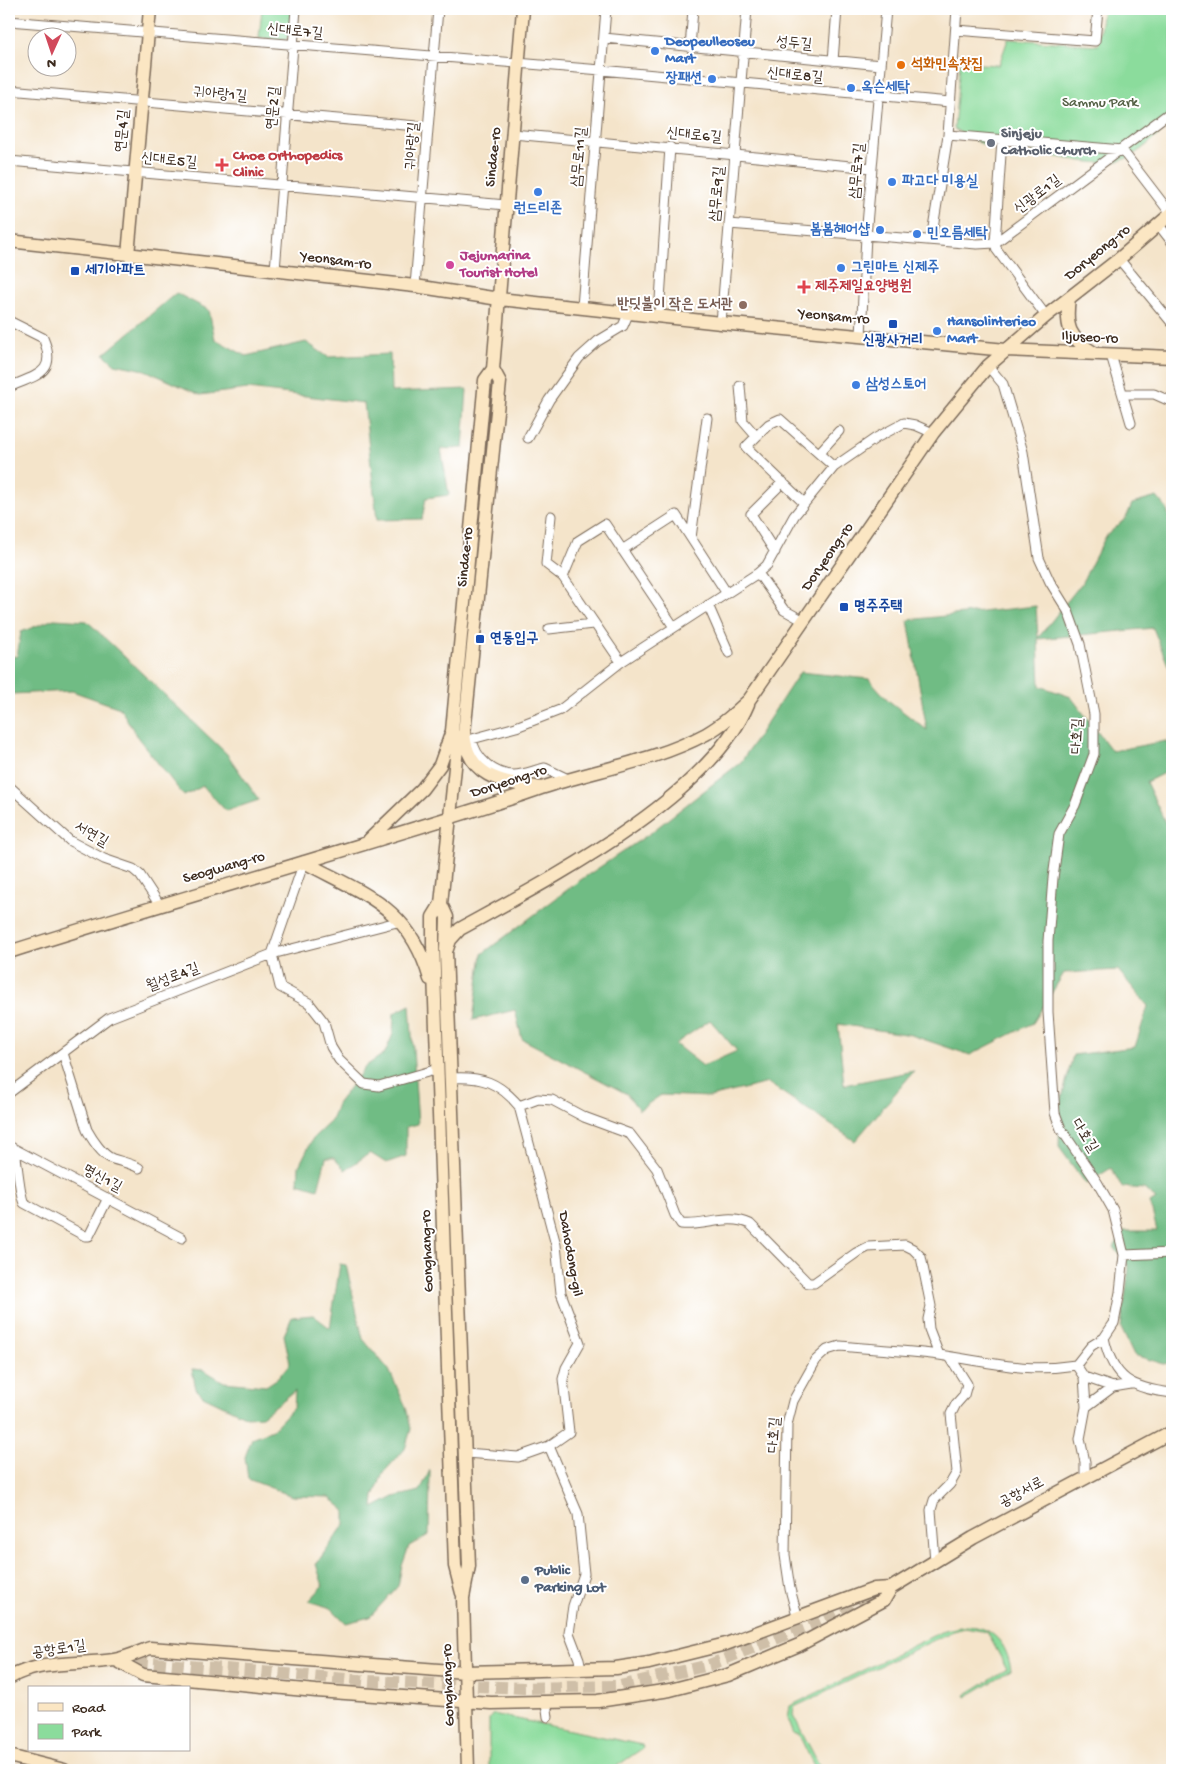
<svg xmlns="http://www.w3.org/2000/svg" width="1181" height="1779" font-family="'Gochi Hand','Poor Story',sans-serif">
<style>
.green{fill:#8bdc9c;stroke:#63835d}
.forest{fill:#70bc84;stroke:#567351;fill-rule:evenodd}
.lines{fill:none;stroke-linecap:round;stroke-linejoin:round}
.secondary-tunnel{stroke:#cfbfa8;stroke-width:12;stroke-dasharray:12 6;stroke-linecap:butt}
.street-casing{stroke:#7c6b5a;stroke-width:11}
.secondary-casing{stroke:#7c6b5a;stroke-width:15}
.street{stroke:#fff;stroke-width:9}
.secondary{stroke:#fbe6c3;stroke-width:12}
.shop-dot{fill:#3f7fe0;stroke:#fff;stroke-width:2}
.food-dot{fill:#e8710a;stroke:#fff;stroke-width:2}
.worship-dot{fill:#6b7280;stroke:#fff;stroke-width:2}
.health-dot{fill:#e0444e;stroke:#fff;stroke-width:2}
.hotel-dot{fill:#d1479c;stroke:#fff;stroke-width:2}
.transit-dot{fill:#1a4fb4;stroke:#fff;stroke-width:2}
.education-dot{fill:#8d6e63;stroke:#fff;stroke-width:2}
.service-dot{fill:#5c6f8a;stroke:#fff;stroke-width:2}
.labels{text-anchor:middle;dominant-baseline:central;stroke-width:4;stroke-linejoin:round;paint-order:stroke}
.street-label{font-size:15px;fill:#3b2a1e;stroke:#fff}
.shop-label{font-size:15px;font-weight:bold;fill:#366cbe;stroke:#fff;text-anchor:start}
.food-label{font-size:15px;font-weight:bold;fill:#c56008;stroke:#fff;text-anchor:start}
.park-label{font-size:15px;fill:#535f44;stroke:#fff}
.worship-label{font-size:15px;font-weight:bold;fill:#5b616d;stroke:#fff;text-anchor:start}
.health-label{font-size:15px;font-weight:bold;fill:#be3a42;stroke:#fff;text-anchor:start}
.hotel-label{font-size:15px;font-weight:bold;fill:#b23c85;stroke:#fff;text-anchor:start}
.transit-label{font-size:15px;font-weight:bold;fill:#164399;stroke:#fff;text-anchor:start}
.education-label{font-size:15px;font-weight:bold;fill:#785e54;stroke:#fff;text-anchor:end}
.service-label{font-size:15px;font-weight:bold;fill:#4e5e75;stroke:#fff;text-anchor:start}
</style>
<rect width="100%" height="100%" fill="#fff"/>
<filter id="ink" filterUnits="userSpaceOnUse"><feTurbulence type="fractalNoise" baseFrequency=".02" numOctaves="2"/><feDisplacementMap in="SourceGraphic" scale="10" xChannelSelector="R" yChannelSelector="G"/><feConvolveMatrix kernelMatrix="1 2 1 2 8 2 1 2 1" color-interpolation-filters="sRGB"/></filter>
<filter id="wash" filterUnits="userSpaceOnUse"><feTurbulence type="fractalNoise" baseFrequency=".0096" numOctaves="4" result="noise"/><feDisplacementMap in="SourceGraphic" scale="20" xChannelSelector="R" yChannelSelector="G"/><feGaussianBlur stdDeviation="1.12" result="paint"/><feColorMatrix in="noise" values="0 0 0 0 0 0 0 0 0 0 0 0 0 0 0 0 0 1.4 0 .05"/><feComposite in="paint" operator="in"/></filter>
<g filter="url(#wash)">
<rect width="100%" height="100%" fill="#f4e4ca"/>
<path class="green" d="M262,9H292L290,35L285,40L259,38Z
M1103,9H1172V123C1157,135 1138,156 1119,161C1099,167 1056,156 1034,153L1031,150L1008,149V145L982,144L954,129L960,63L999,65L1008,39L1098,45Z
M966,1626C994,1627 1007,1644 1011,1670L966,1697L965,1695L1007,1669L987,1632L965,1628L953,1631L805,1702L794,1707L793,1715L822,1770H816L798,1733L794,1734L788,1718L790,1706L945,1630Z
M493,1714L642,1745L643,1748L611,1770H489V1719Z"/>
<path class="forest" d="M176,293L209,310L215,339L246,356L306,342L328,357L390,354L391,392L467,389L463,448L441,449L449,495L426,498L422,519L377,520L364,403L248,389L200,395L145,370L115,364L104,354Z
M1157,497L1166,508L1170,519H1172V675L1153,628L1038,639L1040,686L1071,697L1112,751L1166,741L1172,757V769L1146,782L1166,824L1172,826V1362L1164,1364L1134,1355L1121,1328L1129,1267L1114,1247L1124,1231H1157L1150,1203L1156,1199L1144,1189L1122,1187L1111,1168L1086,1184L1059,1147L1060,1106L1073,1055L1135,1047L1148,1006L1118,970L1064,973L1033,1023L970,1055L911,1035L838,1024L844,1085L914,1071L855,1141L768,1083L710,1097L661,1095L639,1110L627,1094L522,1039L515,1010L473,1020L482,954L579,881L649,834L741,762L800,672L869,679L889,701L927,730L908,620L1036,606L1038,638L1081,584L1106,536L1126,518L1132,504ZM710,1020L737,1051L703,1066L675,1044Z
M54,619L87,621L227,754L259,800L226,811L203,786L184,796L138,738L120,708L72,691L12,694L9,692V655L17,657L21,632Z
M410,1005L418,1124L406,1127V1156L386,1163L370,1153L345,1170L334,1158H326L318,1189L298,1183L299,1166L313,1138L331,1121L337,1104L366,1066L385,1053L393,1034L394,1013Z
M340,1264L346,1265L363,1339L389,1370L406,1407L411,1429L405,1449L383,1473L374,1496L373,1508L394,1497L420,1491L430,1470L429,1535L409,1546L402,1566L398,1586L370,1617L346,1623L331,1608L309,1601L323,1586L316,1564L345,1524V1510L329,1497L292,1496L248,1479L245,1457L252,1438L272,1430L294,1407L295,1391L262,1416L247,1417L203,1396L196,1389L192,1369L204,1370L224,1382L266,1386L278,1378L290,1363L284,1335L292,1317L313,1315L330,1328Z"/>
</g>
<g filter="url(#ink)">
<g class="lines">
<path class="secondary-tunnel" d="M118,1660L370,1681L523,1688L620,1686L709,1665L816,1623L886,1590"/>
<g class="street-casing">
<path id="street" d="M9,21L601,70L950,102
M956,30L1095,41L1098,9
M604,38L881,65
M690,48L693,9
M833,61L837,9
M9,90L428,127
M513,134L872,168
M948,135L1122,150L1171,214
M1002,140L995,243L997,250L1046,316
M9,161L506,205
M729,224L977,244L995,243L1172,111
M1158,224L1172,242
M931,240L948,135L957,9
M1119,259L1172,323
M275,270L296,9
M415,286L438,9
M582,307L606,9
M659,315L670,147
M9,321L43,338C58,373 37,375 9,387
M721,323L747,9
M861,336L866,236L886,9
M1111,355L1131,423
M740,386L743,421L756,436
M1123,394H1154L1172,402
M528,438L549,400L579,358L598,341L623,326L629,312
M819,453L839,431
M804,503L746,447L769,424L780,419L834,467
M551,516L546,564L563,577L621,662
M691,538L707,418
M622,550L676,515L726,592
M775,552L751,514L783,482
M758,573L784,610L804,621
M563,577L578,541L605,524L674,627
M708,605L729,653
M549,629L593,624
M568,779L545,768C535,770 523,775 514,775C494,775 475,758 472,739L516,727L560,710L621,662L758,573L767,565L794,516L834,467L876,438L904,423L915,425L933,433
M9,786L70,841L104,859L133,869L140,875L159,904
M401,921L272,954L280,987L309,1003L324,1022L331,1047L339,1060L364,1084L379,1086L438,1069
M63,1053L87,1130C92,1139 103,1156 113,1159C122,1162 130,1163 139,1168
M451,1078C481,1076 499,1082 519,1106L556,1245L561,1293L580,1343L566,1368L563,1379L569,1432L549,1446L578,1514L584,1574L573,1606L569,1633L579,1659L581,1669
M9,1093L109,1018L272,954L304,862
M519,1106L538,1099L552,1100L584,1117L630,1134L657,1169L675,1215L681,1224C704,1227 728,1213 750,1224L808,1283H814L856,1253L868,1247L905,1245L913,1249L921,1257L931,1306L928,1319L929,1329L939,1355
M9,1146L182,1238
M15,1150C17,1161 20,1197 24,1203L85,1236H89L108,1198
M1124,1255L1172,1253
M1104,1338C1113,1380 1132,1388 1172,1393
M1076,1365L1084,1377L1086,1407L1080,1439L1085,1462V1478
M1084,1377L1113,1387
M1086,1407L1113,1387L1131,1384
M465,1453L518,1457L549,1446
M935,1561L931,1510L934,1500L950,1484L957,1472L951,1414L956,1404L964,1395L967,1384L950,1357
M797,1615L790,1589L785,1555L787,1425L793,1401L816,1360L827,1350L840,1346C873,1349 907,1351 939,1355C990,1362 1024,1373 1076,1365L1091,1346L1104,1338L1114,1323L1120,1292L1124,1255L1113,1210L1097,1182L1061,1129L1055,1113L1048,1012V941L1053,878L1059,834L1075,805L1094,754V714L1080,644L1068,611L1050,582L1039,558L1023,452L1003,384L988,366
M546,1702L548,1717"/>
</g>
<g class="secondary-casing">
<path id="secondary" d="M9,241L415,286L499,299L721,323L1006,350L1172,357
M128,255L150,9
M1069,298C1065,327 1069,338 1094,353
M464,734C468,779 504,782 541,788
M457,748L452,731L485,380L493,369L523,9
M369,840L422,789L440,765L452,731
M304,862C365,895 409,906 430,979
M441,904L433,917V944L455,1566L462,1593
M447,949L450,940L460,929C547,881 708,799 748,704
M9,952C177,899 347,851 515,797C533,791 552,784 571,779C617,766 663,757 706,734C722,725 735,713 749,700L933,433L988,366L1046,316L1119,259L1172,213
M116,1660L143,1675L316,1691L491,1703L598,1701L670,1690L728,1675L799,1645L884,1600L891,1588
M9,1678C39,1660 80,1665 114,1660C126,1658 139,1652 150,1648L465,1672L616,1668L649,1663L726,1644L874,1589L891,1588L973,1538L1172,1432
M9,1756L64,1770
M468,1770L463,1598L469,1566L446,951L447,917L441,904L457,748L464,734L500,382L493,369"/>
</g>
<use href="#street" class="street"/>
<use href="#secondary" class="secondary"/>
</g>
</g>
<g class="shop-dot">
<circle cx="655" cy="51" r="5"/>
<circle cx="712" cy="79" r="5"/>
<circle cx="851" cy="88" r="5"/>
<circle cx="892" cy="182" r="5"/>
<circle cx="538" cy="192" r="5"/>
<circle cx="880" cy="230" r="5"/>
<circle cx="917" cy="234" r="5"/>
<circle cx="841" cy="268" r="5"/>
<circle cx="937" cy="331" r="5"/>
<circle cx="856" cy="385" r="5"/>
</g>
<circle class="food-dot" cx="901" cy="65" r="5"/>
<circle class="worship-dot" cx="991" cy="143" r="5"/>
<g class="health-dot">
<path d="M219.5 157.5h5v5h5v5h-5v5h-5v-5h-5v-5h5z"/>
<path d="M801.5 279.5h5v5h5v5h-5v5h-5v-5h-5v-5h5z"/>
</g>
<circle class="hotel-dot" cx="450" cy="265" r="5"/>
<g class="transit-dot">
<rect x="70" y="266" width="10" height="10" rx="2.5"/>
<rect x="888" y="319" width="10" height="10" rx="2.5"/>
<rect x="839" y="602" width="10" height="10" rx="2.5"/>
<rect x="475" y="634" width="10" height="10" rx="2.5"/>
</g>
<circle class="education-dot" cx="743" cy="305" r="5"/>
<circle class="service-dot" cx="525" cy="1580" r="5"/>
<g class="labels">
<g class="street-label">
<text transform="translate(295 32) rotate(5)">신대로7길</text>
<text transform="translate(794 44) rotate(5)">성두길</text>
<text transform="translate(795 76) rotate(5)">신대로8길</text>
<text transform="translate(220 95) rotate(5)">귀아랑1길</text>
<text transform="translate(274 108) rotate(-85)">연문2길</text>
<text transform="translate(123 131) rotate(-85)">연문4길</text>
<text transform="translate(694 136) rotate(5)">신대로6길</text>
<text transform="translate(413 146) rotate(-85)">귀아랑길</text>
<text transform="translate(494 157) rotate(-84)">Sindae-ro</text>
<text transform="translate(580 157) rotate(-85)">삼무로11길</text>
<text transform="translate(169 161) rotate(5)">신대로5길</text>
<text transform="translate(858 171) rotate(-85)">삼무로7길</text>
<text transform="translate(718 194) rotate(-85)">삼무로9길</text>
<text transform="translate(1038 195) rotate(-37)">신광로1길</text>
<text transform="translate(1098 253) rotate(-39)">Doryeong-ro</text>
<text transform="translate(336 261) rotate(7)">Yeonsam-ro</text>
<text transform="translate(834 317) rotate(5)">Yeonsam-ro</text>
<text transform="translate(1090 338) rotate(3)">Iljuseo-ro</text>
<text transform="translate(466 557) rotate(-84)">Sindae-ro</text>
<text transform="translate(828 557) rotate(-55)">Doryeong-ro</text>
<text transform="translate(1078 736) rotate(-87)">다호길</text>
<text transform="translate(509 782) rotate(-18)">Doryeong-ro</text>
<text transform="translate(91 835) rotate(30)">서연길</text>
<text transform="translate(224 868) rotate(-16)">Seogwang-ro</text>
<text transform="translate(173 978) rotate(-21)">월성로4길</text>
<text transform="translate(1084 1136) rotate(58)">다호길</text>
<text transform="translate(102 1179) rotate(28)">명신1길</text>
<text transform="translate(428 1251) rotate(-92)">Gonghang-ro</text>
<text transform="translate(570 1254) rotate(80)">Dahodong-gil</text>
<text transform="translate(775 1435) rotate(-86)">다호길</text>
<text transform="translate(1022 1493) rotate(-28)">공항서로</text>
<text transform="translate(59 1650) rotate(-8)">공항로1길</text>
<text transform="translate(449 1685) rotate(-92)">Gonghang-ro</text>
</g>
<g class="shop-label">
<text x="665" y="42">Deopeulleoseu<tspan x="665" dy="17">Mart</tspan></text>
<text x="702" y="79" text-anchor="end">장패션</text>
<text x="861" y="88">옥슨세탁</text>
<text x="902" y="182">파고다 미용실</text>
<text x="538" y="209" text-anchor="middle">런드리존</text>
<text x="870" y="230" text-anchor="end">봄봄헤어샵</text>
<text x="927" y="234">민오름세탁</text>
<text x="851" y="268">그린마트 신제주</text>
<text x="947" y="322">Hansolinterieo<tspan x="947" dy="17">Mart</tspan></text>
<text x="866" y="385">삼성스토어</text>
</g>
<g class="food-label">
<text x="911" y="65">석화민속찻집</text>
</g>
<g class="park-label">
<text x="1100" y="103">Sammu Park</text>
</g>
<g class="worship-label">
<text x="1001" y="134">Sinjeju<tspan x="1001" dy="17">Catholic Church</tspan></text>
</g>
<g class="health-label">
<text x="233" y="156">Choe Orthopedics<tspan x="233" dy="17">Clinic</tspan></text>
<text x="815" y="287">제주제일요양병원</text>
</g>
<g class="hotel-label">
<text x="460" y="256">Jejumarina<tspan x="460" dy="17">Tourist Hotel</tspan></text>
</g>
<g class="transit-label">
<text x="85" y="271">세기아파트</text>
<text x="893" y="341" text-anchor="middle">신광사거리</text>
<text x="854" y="607">명주주택</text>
<text x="490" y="639">연동입구</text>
</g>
<g class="education-label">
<text x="733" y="305">반딧불이 작은 도서관</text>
</g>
<g class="service-label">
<text x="535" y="1571">Public<tspan x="535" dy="17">Parking Lot</tspan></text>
</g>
</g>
<rect width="1181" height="1779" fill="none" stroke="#fff" stroke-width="30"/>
<rect x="28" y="1686" width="162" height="65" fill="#ffffff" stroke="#b1aaa5"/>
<rect x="38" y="1703" width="25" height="8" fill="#fbe6c3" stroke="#b1aaa5"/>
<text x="72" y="1712" font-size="15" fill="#3b2a1e">Road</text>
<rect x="38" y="1724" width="25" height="15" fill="#8bdc9c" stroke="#b1aaa5"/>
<text x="72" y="1736" font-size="15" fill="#3b2a1e">Park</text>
<g transform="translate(52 52) rotate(183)"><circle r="24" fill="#ffffff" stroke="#b1aaa5"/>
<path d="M0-4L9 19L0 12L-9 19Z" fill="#d1495b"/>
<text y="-8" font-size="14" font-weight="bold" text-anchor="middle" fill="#3b2a1e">N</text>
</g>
</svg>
